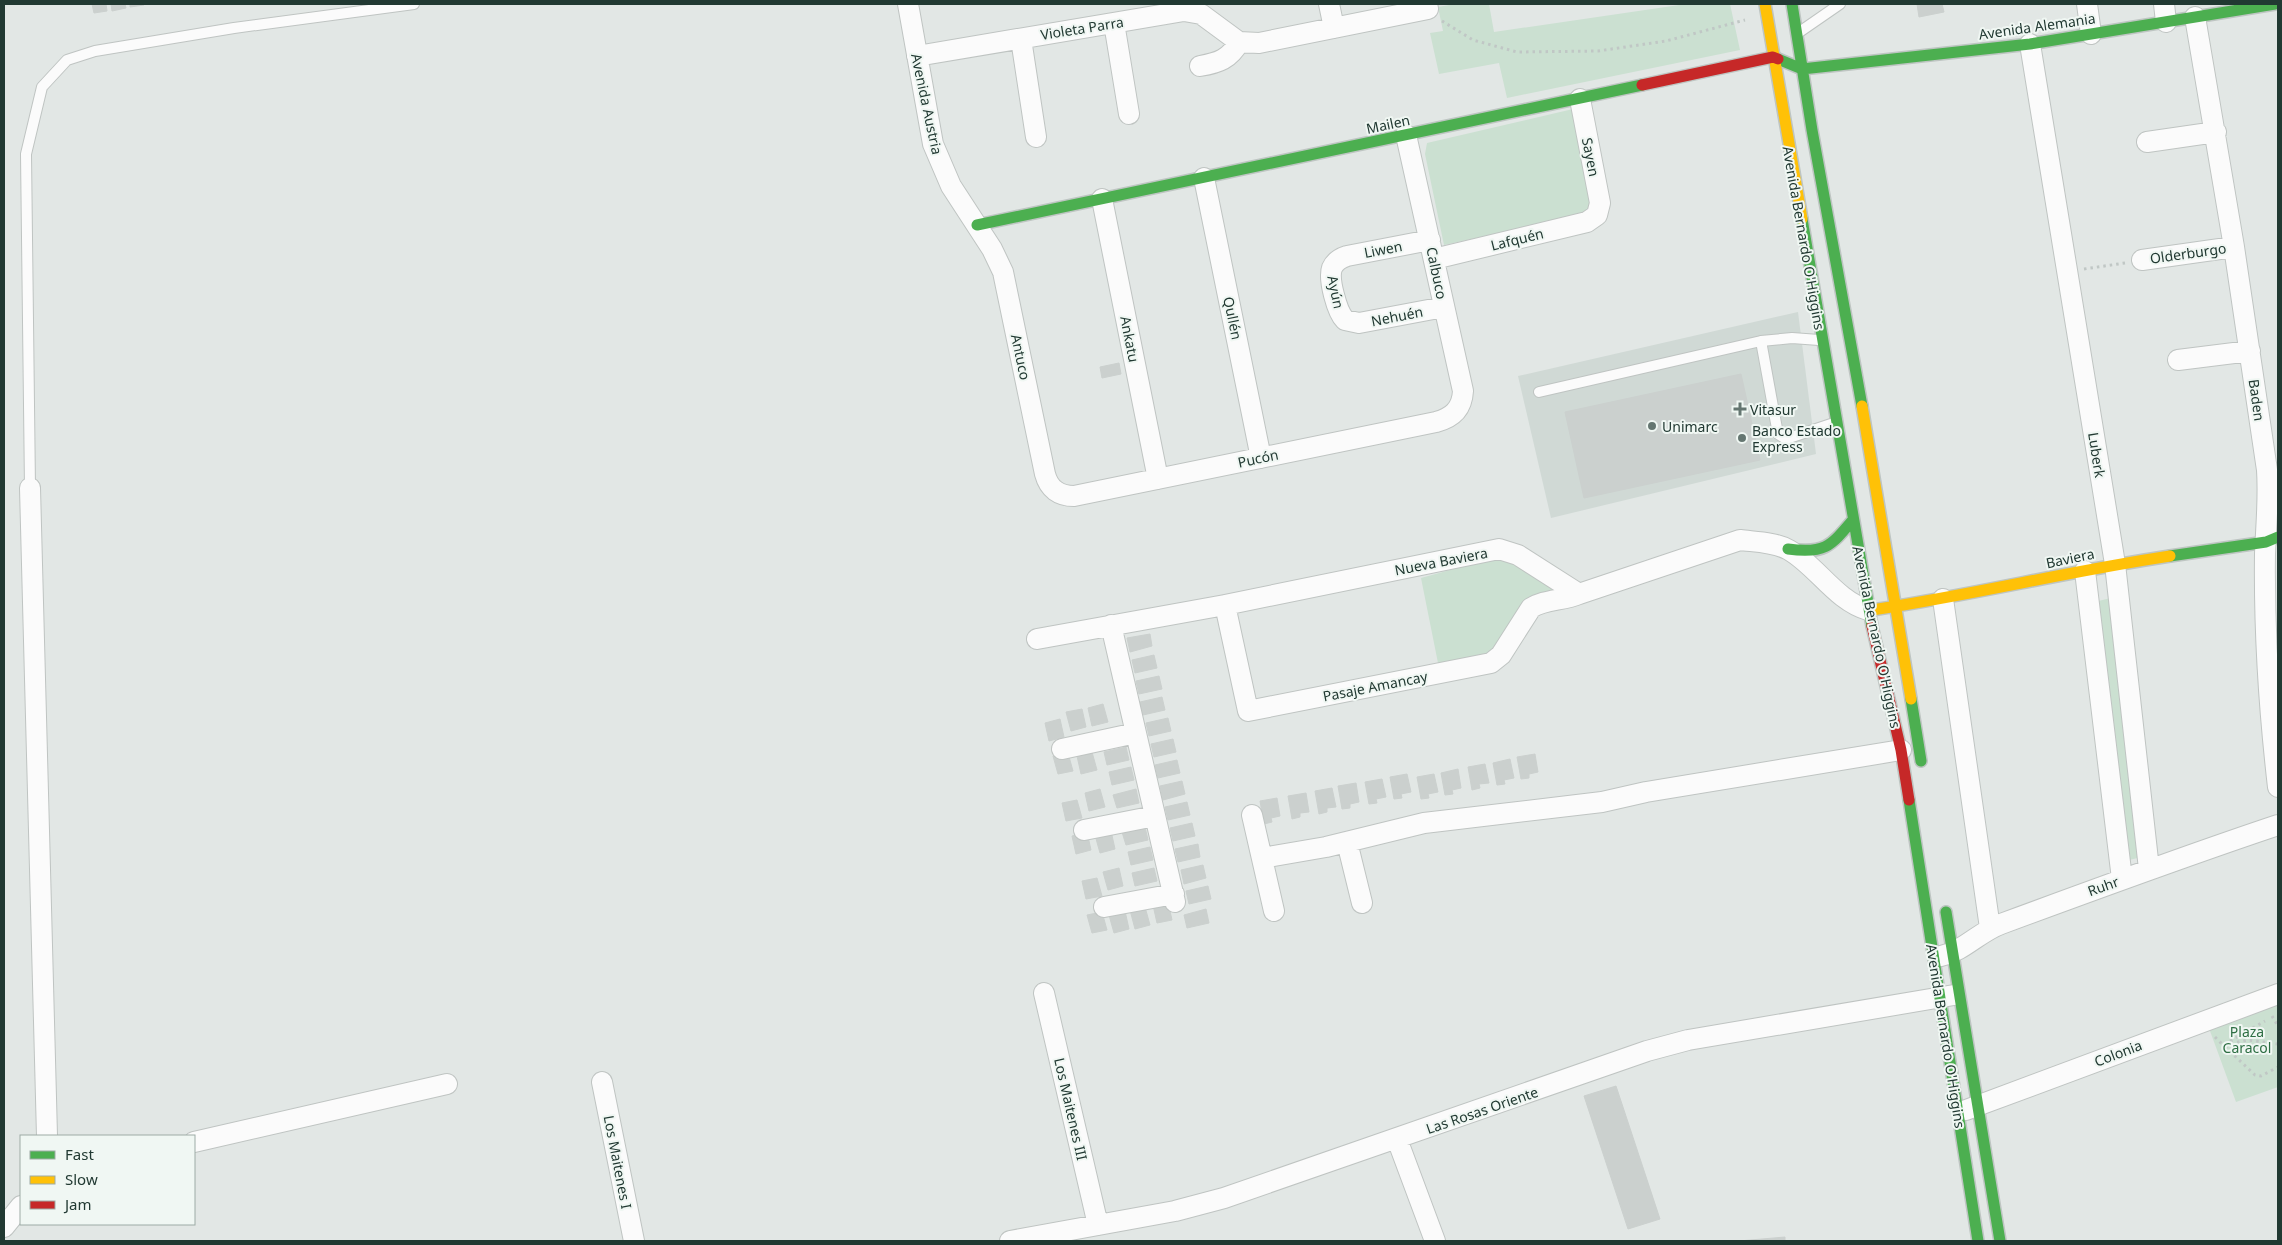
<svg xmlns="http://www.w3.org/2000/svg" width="2282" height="1245" font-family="'Noto Sans',sans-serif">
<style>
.built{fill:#d0d9d5}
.green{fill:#cbe0d1}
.building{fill:#cbd0ce;stroke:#cbd0ce}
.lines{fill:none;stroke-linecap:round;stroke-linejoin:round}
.lane-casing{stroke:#bfc4c2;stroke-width:12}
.street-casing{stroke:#bfc4c2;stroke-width:22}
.fast-casing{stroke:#bec5c2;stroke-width:14}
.slow-casing{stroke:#bec5c2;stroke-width:14}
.jam-casing{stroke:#bec5c2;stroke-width:14}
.path{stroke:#c0c7c5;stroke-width:3;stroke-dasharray:2.5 4;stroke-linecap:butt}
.lane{stroke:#fbfbfb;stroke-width:10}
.street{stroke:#fbfbfb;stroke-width:20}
.fast{stroke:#4caf50;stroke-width:11}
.slow{stroke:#ffc107;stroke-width:11}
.jam{stroke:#c62828;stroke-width:11}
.poi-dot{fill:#657671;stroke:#f0f7f3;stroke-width:2}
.labels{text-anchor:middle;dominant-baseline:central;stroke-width:4;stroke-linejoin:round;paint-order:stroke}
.street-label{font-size:14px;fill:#213932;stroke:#f0f7f3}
.poi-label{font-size:14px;fill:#213932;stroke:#f0f7f3;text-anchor:start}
.park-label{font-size:14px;fill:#2d6e43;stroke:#f0f7f3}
</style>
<rect width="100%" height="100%" fill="#e2e7e5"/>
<path class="built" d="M1798,312L1816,454L1551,518L1518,376Z"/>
<path class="green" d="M1455,4H1489L1494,32L1686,4H1730L1740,50L1507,98L1499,63L1439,74L1430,33L1443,31L1438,7Z
M1573,109L1592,206L1585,214L1444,245L1425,154L1427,143Z
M1490,559L1513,561L1557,592L1524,601L1499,646L1490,654L1438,663L1421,578Z
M2111,598L2138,858L2124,861L2094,602Z
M2278,994V1087L2236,1102L2206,1020Z"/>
<path class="building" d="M92,4H106L107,11L94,13Z
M111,4H125L126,8L112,11Z
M130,4H144V5L130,7Z
M1917,4H1942L1944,12L1919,17Z
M1119,363L1121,374L1102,378L1100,367Z
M1741,374L1760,460L1584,498L1565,412Z
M1150,634L1152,646L1130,652L1127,638Z
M1154,655L1157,668L1135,673L1132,660Z
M1159,676L1162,689L1139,694L1136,681Z
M1162,697L1165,710L1143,715L1140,702Z
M1103,704L1108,722L1092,726L1088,708Z
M1082,709L1086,727L1071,731L1066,712Z
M1168,718L1171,731L1149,736L1146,723Z
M1060,719L1064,737L1049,741L1045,723Z
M1173,739L1176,752L1154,757L1151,744Z
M1126,747L1129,760L1107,765L1104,752Z
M1092,752L1097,770L1081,774L1077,756Z
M1068,753L1073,771L1058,774L1053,756Z
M1535,754L1538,772L1529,774V778L1521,779L1517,757Z
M1510,759L1514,778L1504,780L1505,784L1497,785L1493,763Z
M1177,760L1180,773L1158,778L1155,765Z
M1485,764L1489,783L1479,784L1480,788L1472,790L1468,767Z
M1131,767L1134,780L1112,785L1109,772Z
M1458,769L1461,788L1452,790L1453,794L1445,795L1441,773Z
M1407,774L1411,792L1401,794L1402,798L1394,799L1390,777Z
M1434,774L1438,792L1428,794L1429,798L1421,799L1417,777Z
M1382,779L1386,797L1376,799L1377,803L1369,804L1365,782Z
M1182,781L1185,794L1163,800L1160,786Z
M1356,783L1359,802L1350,804V808L1342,809L1338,786Z
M1332,788L1336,807L1327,808V812L1319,814L1315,791Z
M1100,789L1105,807L1089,811L1085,793Z
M1136,789L1139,803L1117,808L1113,795Z
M1306,793L1309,812L1300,813V817L1292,819L1288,796Z
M1277,798L1280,816L1271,818L1272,822L1264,824L1260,801Z
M1077,800L1082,818L1066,821L1062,803Z
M1187,802L1190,815L1168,820L1165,807Z
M1192,823L1195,836L1173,841L1170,828Z
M1145,827L1148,840L1126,845L1122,832Z
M1111,831L1115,849L1100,853L1095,835Z
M1087,832L1091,850L1076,854L1072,836Z
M1198,844L1200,857L1178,862L1175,849Z
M1150,847L1153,860L1131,865L1128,852Z
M1203,865L1206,878L1184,884L1181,870Z
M1119,868L1123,886L1108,890L1103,872Z
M1154,868L1157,881L1135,886L1132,873Z
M1097,878L1102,896L1086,899L1082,881Z
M1208,886L1211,899L1189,904L1186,891Z
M1168,902L1172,920L1157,923L1153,905Z
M1145,907L1150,925L1135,929L1130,910Z
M1206,909L1209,923L1187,928L1184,915Z
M1125,911L1129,929L1114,933L1109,915Z
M1102,912L1107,930L1092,933L1087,915Z
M1616,1086L1660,1219L1628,1229L1584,1096Z
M1785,1237V1241H1739Z"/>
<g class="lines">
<g class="lane-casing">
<path id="lane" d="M1798,33L1840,4
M1761,341L1778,434L1786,439L1834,423
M1539,392L1761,341L1792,338L1819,340
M30,488L26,154L42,87L67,60L95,51L234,28L414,4"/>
</g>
<g class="street-casing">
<path id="street" d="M908,4L933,144L951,186L992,249L1003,272L1045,474C1049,489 1059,496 1074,496L1436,422C1452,418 1462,409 1463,391L1406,135
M1329,4L1334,28
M2087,4L2091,34
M2164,4L2166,22
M2195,17L2234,247L2267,470C2269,499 2266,526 2265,554C2264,633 2269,709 2278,787
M1114,23L1129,114
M1021,39L1036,137
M2030,44L2115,564L2149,869
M917,56L1184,11L1201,14L1239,42L1259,43L1428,9L1427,4
M1200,66C1218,63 1230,59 1239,42
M2147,142L2216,132
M1204,178L1261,458
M1102,199L1158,479
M1430,240L1347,256C1341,258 1335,261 1332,268C1328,279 1337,312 1345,320L1359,323L1444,307
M1434,259L1587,222L1597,215L1600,203L1580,99
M2142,260L2234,247
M2178,360L2250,351
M30,488L47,1136
M2085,571L2122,879
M1943,599L1990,928
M1225,605L1248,711L1491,663L1501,655L1531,608C1545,599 1563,601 1579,594
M1111,625L1175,902
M1037,639L1225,605L1499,549L1518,555L1579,594L1740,540C1755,542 1775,542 1789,550C1817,566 1836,601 1868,610
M1062,749L1136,733
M1252,815L1274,911
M1084,830L1155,816
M1347,842L1362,903
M1262,858L1326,847L1424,823L1602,802L1646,792L1901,750
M1104,907L1174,894
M1941,956C1964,951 1979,932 2001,924C2093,890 2185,856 2278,825
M1044,993L1098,1225
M602,1082L634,1241
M1966,1110L2278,994
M1397,1139L1435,1241
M194,1142L447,1084
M4,1227L21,1206
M1010,1241L1175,1211L1224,1198L1647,1051L1688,1040L1954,995"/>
</g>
<g class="fast-casing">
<path id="fast" d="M1792,4L1812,130L1862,406
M1778,59L1802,69L2030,44L2275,4
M1802,219L1872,626
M977,225L1642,85
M1788,549C1824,554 1830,547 1852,521
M2170,556L2266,542L2278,537
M1911,699L1921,761
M1909,800L1978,1241
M1946,912L2000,1241"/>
</g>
<g class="slow-casing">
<path id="slow" d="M1765,4L1802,219
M1862,406L1911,699
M1872,610C1972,595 2070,571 2170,556"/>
</g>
<g class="jam-casing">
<path id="jam" d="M1642,85L1773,57L1778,59
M1872,626L1901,750L1909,800"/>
</g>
<path class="path" d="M1442,21L1473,40L1517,52L1598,51L1666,41L1745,20
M2084,269L2125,263
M2272,1016L2278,1026
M2215,1037L2223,1045L2265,1021
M2278,1044L2248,1040L2223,1045L2255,1075L2261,1076L2278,1067"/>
<use href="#lane" class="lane"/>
<use href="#street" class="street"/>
<use href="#fast" class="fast"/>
<use href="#slow" class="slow"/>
<use href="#jam" class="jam"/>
</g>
<g class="poi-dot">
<path d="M1737.5 401.5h5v5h5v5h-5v5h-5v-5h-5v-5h5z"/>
<circle cx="1652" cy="426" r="5"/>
<circle cx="1742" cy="438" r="5"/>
</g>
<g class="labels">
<g class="street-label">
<text transform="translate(2037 26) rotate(-8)">Avenida Alemania</text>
<text transform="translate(1082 28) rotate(-9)">Violeta Parra</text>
<text transform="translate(927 104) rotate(78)">Avenida Austria</text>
<text transform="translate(1388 124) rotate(-12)">Mailen</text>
<text transform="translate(1591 157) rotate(79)">Sayen</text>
<text transform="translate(1804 238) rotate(80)">Avenida Bernardo O'Higgins</text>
<text transform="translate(1517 239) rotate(-14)">Lafquén</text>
<text transform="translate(1383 249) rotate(-11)">Liwen</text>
<text transform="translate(2188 253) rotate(-8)">Olderburgo</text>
<text transform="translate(1437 273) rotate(78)">Calbuco</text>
<text transform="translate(1336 292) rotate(78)">Ayún</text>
<text transform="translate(1397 316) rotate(-11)">Nehuén</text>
<text transform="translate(1233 318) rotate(78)">Qullén</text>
<text transform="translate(1130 339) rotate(79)">Ankatu</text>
<text transform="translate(1021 357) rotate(78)">Antuco</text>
<text transform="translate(2257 400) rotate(82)">Baden</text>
<text transform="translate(2097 455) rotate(81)">Luberk</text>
<text transform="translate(1258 458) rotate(-12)">Pucón</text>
<text transform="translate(2070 558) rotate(-12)">Baviera</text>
<text transform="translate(1441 561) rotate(-11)">Nueva Baviera</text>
<text transform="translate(1877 637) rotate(78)">Avenida Bernardo O'Higgins</text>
<text transform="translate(1375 686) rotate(-11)">Pasaje Amancay</text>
<text transform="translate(2103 886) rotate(-20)">Ruhr</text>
<text transform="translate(1946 1036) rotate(81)">Avenida Bernardo O'Higgins</text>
<text transform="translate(2118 1053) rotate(-21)">Colonia</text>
<text transform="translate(1071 1109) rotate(77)">Los Maitenes III</text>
<text transform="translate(1482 1110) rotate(-19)">Las Rosas Oriente</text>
<text transform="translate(618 1162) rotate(79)">Los Maitenes I</text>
</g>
<g class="poi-label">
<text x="1750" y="409">Vitasur</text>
<text x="1662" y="426">Unimarc</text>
<text x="1752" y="430">Banco Estado<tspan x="1752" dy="16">Express</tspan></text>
</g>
<g class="park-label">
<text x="2247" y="1031">Plaza<tspan x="2247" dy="16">Caracol</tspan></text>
</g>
</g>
<rect width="2282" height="1245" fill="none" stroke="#213932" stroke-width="10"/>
<rect x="20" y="1135" width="175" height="90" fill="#f0f7f3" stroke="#9daba6"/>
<rect x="30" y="1151" width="25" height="8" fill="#4caf50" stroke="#9daba6"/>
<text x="65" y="1160" font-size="15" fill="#213932">Fast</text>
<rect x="30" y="1176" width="25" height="8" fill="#ffc107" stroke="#9daba6"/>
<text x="65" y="1185" font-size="15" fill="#213932">Slow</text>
<rect x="30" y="1201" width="25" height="8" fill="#c62828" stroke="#9daba6"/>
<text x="65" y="1210" font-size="15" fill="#213932">Jam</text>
</svg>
